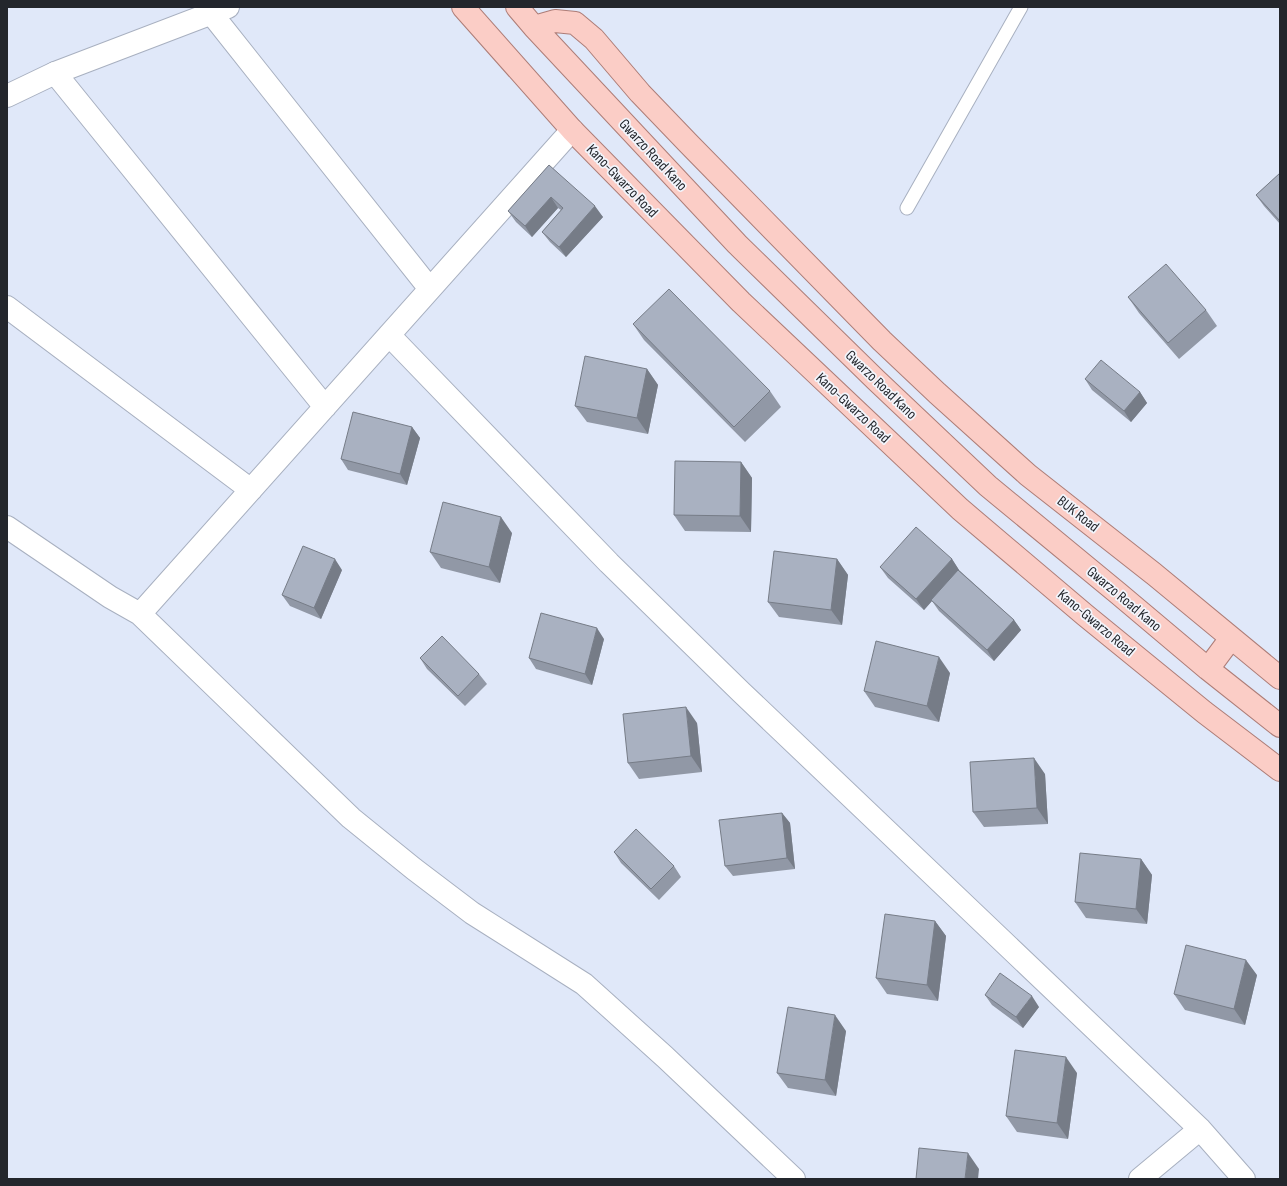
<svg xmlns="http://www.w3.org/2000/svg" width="1287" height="1186" font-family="'Sofia Sans Condensed',sans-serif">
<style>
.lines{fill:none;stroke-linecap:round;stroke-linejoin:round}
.lane-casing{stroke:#a8b0c0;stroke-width:15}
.street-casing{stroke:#a8b0c0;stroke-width:24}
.secondary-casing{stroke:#a8b0c0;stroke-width:24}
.primary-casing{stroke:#ad7d77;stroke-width:24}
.lane{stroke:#fff;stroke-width:13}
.street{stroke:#fff;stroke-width:22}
.secondary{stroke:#fff;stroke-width:22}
.primary{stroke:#fbcdc6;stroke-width:22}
.wall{fill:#9198a6}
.shaded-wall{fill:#767c87}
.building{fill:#a9b1c1;stroke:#767c87}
.labels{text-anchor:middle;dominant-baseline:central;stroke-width:3.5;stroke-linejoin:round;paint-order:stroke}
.street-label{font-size:15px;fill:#23262c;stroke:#f2f5fc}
</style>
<rect width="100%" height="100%" fill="#e0e8f9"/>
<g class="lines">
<g class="lane-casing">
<path id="lane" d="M907,208L1021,7"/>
</g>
<g class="street-casing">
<path id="street" d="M211,13L430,289
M55,73L325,407
M7,307L251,490
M389,335L609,563L741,692L1200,1129L1244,1179
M7,527L110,597L140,614L351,818L414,869L472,913L584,984L665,1057L794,1179
M140,614L572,130
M1140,1179L1200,1129"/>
</g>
<g class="secondary-casing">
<path id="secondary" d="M7,96L55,73L228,7"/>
</g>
<g class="primary-casing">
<path id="primary" d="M463,7L572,130L741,302L960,509L1085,615L1204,712L1280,770
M517,7L534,27L737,244L876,380L988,486L1119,594L1208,669L1280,726
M534,27L555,21L575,23L594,39L640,93L688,143L882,341L937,393L1028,475L1154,574L1280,678
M1208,669L1231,638"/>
</g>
<use href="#lane" class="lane"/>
<use href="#street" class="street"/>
<use href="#secondary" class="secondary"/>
<use href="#primary" class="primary"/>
</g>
<path class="wall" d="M549,165L603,217L566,257L550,242L542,232L561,210L558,208L532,237L516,222L508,211Z
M1280,173V224L1264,206L1256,195Z
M1128,297L1206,310L1217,326L1179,359L1139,313Z
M633,324L770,391L781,407L745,442L644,340Z
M647,369L658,385L648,434L587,422L575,406Z
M1085,379L1140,392L1147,403L1131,422L1092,390Z
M412,427L420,438L407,485L348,470L341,459Z
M741,462L752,478L751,532L685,531L674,515Z
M512,533L500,583L441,568L430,552Z
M837,559L848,575L842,625L779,617L768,602Z
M952,559L959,570L1014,620L1021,630L994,661L939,611L932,601L924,610L888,578L880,567Z
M342,570L321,619L290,606L282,595Z
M604,639L592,685L536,669L529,658Z
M420,658L479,674L487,684L465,706L427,669Z
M950,673L939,722L875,707L864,691Z
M697,723L702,772L639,779L628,763Z
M1045,774L1048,824L984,827L973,812Z
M782,813L790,823L795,869L733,876L725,866Z
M614,852L674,866L681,877L659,900L621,863Z
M1141,859L1152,875L1147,924L1086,918L1075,902Z
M935,921L946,936L938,1001L887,994L876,978Z
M1257,975L1245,1025L1185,1010L1174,994Z
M985,995L1039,1007L1023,1028L992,1005Z
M846,1031L836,1096L788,1088L777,1073Z
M1077,1073L1068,1139L1017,1132L1006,1116Z"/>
<path class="shaded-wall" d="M551,197L558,208L532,237L525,226Z
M595,206L603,217L566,257L559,247Z
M647,369L658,385L648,434L637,418Z
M1140,392L1147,403L1131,422L1124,411Z
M412,427L420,438L407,485L400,474Z
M741,462L752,478L751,532L740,516Z
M501,517L512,533L500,583L489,567Z
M335,559L342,570L321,619L314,608Z
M837,559L848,575L842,625L831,610Z
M952,559L959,570L924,610L916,599Z
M1014,620L1021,630L994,661L987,650Z
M597,628L604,639L592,685L585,674Z
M939,657L950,673L939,722L927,706Z
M686,707L697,723L702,772L691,756Z
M1034,758L1045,774L1048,824L1037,808Z
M782,813L790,823L795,869L787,858Z
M1141,859L1152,875L1147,924L1136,909Z
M935,921L946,936L938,1001L927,985Z
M1246,960L1257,975L1245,1025L1234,1009Z
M1032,996L1039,1007L1023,1028L1016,1017Z
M835,1015L846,1031L836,1096L825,1080Z
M1066,1057L1077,1073L1068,1139L1057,1123Z
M968,1153L979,1169L978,1179H965Z"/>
<path class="building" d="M549,165L595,206L559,247L542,232L563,208L551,197L525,226L508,211Z
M1280,173V221L1256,195Z
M1166,264L1206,310L1168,343L1128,297Z
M669,289L770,391L734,427L633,324Z
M585,356L647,369L637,418L575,406Z
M1101,360L1140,392L1124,411L1085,379Z
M353,412L412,427L400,474L341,459Z
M675,461L741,462L740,516L674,515Z
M443,502L501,517L489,567L430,552Z
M916,527L952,559L916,599L880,567Z
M303,546L335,559L314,608L282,595Z
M774,551L837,559L831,610L768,602Z
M958,570L1014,620L987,650L931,600Z
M541,613L597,628L585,674L529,658Z
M442,636L479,674L458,696L420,658Z
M876,641L939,657L927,706L864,691Z
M686,707L691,756L628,763L623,714Z
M1034,758L1037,808L973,812L970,762Z
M782,813L787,858L725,866L719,820Z
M636,829L674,866L651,889L614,852Z
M1080,853L1141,859L1136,909L1075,902Z
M885,914L935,921L927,985L876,978Z
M1186,945L1246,960L1234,1009L1174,994Z
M1000,973L1032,996L1016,1017L985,995Z
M788,1007L835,1015L825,1080L777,1073Z
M1015,1050L1066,1057L1057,1123L1006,1116Z
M919,1148L968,1153L965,1179H916Z"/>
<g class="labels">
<g class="street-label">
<text transform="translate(653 155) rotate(47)">Gwarzo Road Kano</text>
<text transform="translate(622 181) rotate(46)">Kano-Gwarzo Road</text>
<text transform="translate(881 385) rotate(44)">Gwarzo Road Kano</text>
<text transform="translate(853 408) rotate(43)">Kano-Gwarzo Road</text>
<text transform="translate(1078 514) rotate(38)">BUK Road</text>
<text transform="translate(1124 599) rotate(40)">Gwarzo Road Kano</text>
<text transform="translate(1096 623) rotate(40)">Kano-Gwarzo Road</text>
</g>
</g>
<rect width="1287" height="1186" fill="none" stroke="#23262c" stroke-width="16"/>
</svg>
